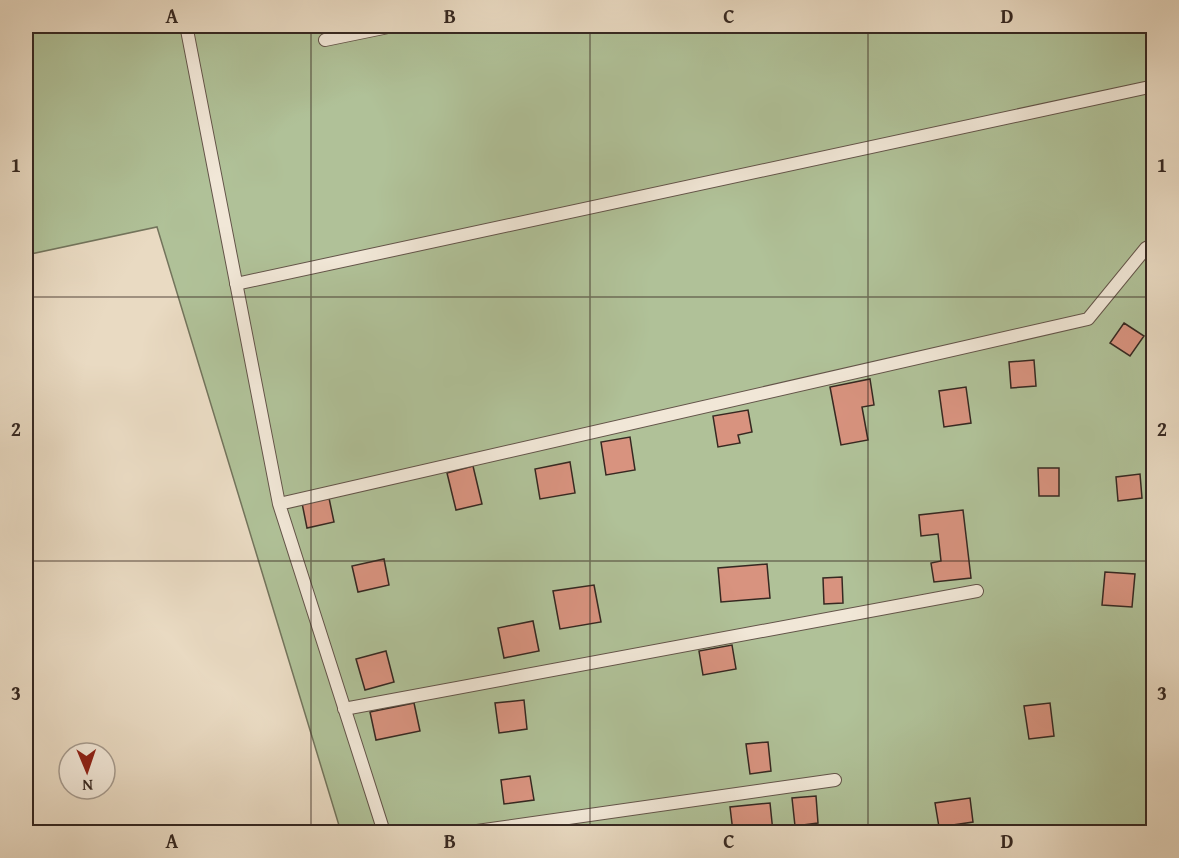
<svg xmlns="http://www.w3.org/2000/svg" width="1179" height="858" font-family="'Gentium Book Plus',serif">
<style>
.green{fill:#b0c198;stroke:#73745c;stroke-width:1.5}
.building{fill:#d8937f;stroke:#362821;stroke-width:1.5}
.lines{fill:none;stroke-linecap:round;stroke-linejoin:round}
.service-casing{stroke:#635449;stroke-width:14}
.service{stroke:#f1e7d7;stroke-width:12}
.grid{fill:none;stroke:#362821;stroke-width:1.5;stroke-opacity:0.55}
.neatline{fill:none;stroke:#362821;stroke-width:2}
.grid-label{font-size:20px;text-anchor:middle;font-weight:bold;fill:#362821}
</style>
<rect width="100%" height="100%" fill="#e9dac2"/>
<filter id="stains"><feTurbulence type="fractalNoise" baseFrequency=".00333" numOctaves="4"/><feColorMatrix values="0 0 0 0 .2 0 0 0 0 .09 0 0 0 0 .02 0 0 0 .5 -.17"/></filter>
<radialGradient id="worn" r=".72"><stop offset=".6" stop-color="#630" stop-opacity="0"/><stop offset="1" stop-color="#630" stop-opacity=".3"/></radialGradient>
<path class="green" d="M26,26H1153V832H341L157,227L26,255Z"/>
<path class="building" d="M1124,323L1144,336L1130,356L1110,343Z
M1034,360L1036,386L1011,388L1009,362Z
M870,379L874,405L862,407L868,440L841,445L830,387Z
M966,387L971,423L944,427L939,391Z
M748,410L752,432L738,435L740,443L718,447L713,416Z
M630,437L635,470L606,475L601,442Z
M570,462L575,493L540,499L535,469Z
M473,466L482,504L456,510L447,473Z
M1038,468H1059V496H1039Z
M1140,474L1142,498L1118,501L1116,477Z
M329,498L334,522L307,528L302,503Z
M963,510L971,578L934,582L931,563L941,561L938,534L921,536L919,515Z
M384,559L389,585L358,592L352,566Z
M767,564L770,598L721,602L718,568Z
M1105,572L1135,574L1132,607L1102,605Z
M842,577L843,603L824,604L823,578Z
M594,585L601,622L560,629L553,591Z
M533,621L539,651L504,658L498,628Z
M732,645L736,669L703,675L699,651Z
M386,651L394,682L365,690L356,659Z
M524,700L527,729L499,733L495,703Z
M414,703L420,731L376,740L370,712Z
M1050,703L1054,736L1029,739L1024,706Z
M768,742L771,771L750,774L746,744Z
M530,776L534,800L504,804L501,780Z
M816,796L818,823L795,826L792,798Z
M970,798L973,822L939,827L935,803Z
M770,803L773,832H733L730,807Z"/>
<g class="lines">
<g class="service-casing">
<path id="service" d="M185,26L187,30L279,504L384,832
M325,40L393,26
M236,284L1154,86
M279,504L1088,319L1146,248L1154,244
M344,709L977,591
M470,832L835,780"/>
</g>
<use href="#service" class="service"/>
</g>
<path class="grid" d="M311,26V832M590,26V832M868,26V832M26,297H1154M26,561H1154"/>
<rect width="1179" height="858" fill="none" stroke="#e9dac2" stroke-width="66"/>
<g transform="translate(87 771) rotate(178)"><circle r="28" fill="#f1e7d7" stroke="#a69b8e" stroke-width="1.5"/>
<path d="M0-4.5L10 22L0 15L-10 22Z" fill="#8f2418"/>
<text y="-9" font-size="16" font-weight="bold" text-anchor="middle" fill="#362821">N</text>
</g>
<rect x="33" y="33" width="1113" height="792" class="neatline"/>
<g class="grid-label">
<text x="172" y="23">A</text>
<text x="450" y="23">B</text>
<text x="729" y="23">C</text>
<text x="1007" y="23">D</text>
<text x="16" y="172">1</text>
<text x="1162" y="172">1</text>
<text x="16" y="436">2</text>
<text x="1162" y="436">2</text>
<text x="16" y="700">3</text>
<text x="1162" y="700">3</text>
<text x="172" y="848">A</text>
<text x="450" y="848">B</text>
<text x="729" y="848">C</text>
<text x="1007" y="848">D</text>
</g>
<rect width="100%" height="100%" filter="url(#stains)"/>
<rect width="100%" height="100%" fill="url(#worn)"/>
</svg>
